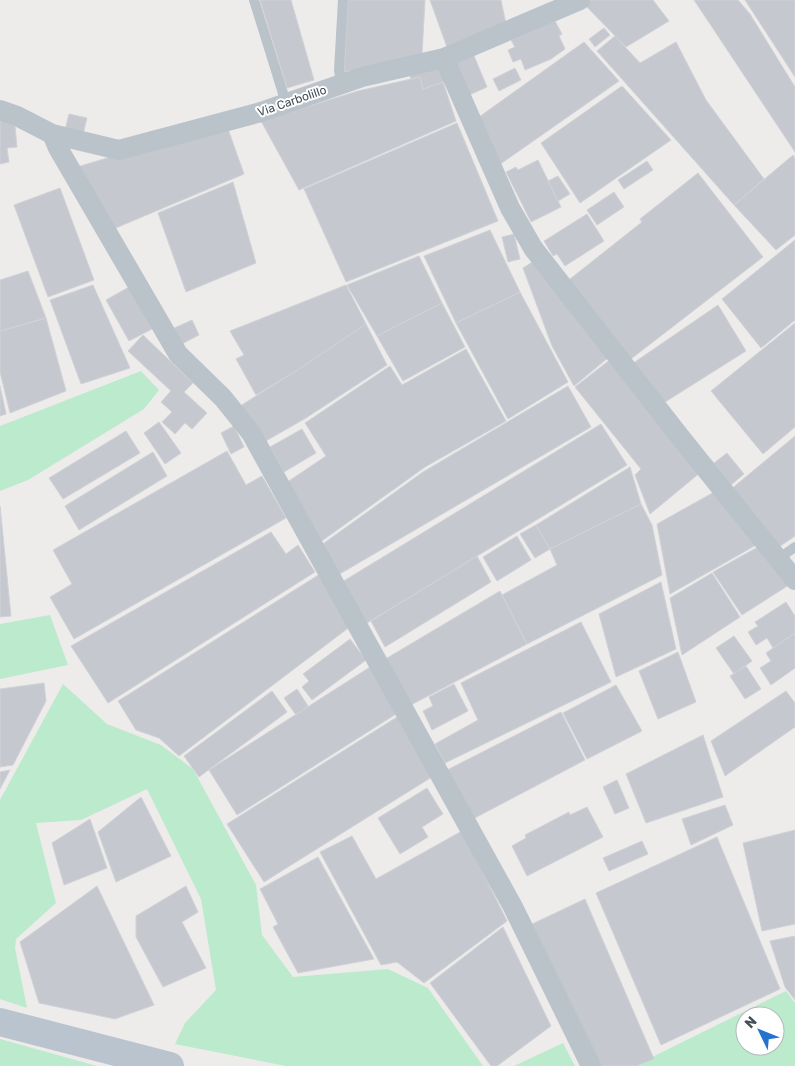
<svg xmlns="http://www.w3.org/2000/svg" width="795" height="1066" font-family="Rubik,sans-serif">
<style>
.green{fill:#bbeacc;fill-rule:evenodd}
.building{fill:#c5c8ce;stroke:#d0d2d7}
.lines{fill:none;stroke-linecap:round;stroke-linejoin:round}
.lane{stroke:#bac3ca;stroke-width:10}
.street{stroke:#bac3ca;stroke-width:20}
.secondary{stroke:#bac4ce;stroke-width:28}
.labels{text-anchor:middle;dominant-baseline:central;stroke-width:4;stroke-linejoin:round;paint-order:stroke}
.street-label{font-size:12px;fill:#454f57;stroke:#fff}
</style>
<rect width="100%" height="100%" fill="#eeebeb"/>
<path class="green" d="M141,371L159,390L144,409L28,480L0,491V426Z
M50,615L68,665L0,679V624Z
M63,684L107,724L161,745L193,769L256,885L262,935L293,977L388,969L428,988L483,1066H286L175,1044L185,1023L216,990L201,899L147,789L81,820L36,823L56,903L16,939L15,948L27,1008L0,999V800Z
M786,991L795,1003V1066H634ZM745,1016H775V1046H745Z
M0,1039L97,1066H0Z
M563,1043L575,1066H514Z"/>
<path class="building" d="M260,0H291L314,80L287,88Z
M348,0H425L422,55L344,72Z
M430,0H501L506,24L448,50Z
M591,0H653L669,21L626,47L583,3Z
M694,0H738L750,14L795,87V152Z
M745,0H795V77Z
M555,21L562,34L559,36L565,49L551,59L525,70L521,59L513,62L508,50L515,47L511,40Z
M604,28L610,35L595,47L589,39Z
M615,36L640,63L676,42L706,100L764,179L734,205L597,51Z
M584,42L619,81L499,165L479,117Z
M472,51L487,87L465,97L449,61Z
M440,68L448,80L423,89L420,77L411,79L409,73Z
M515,68L521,80L499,91L493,79Z
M420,77L423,89L443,82L456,121L299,190L261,121L358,91Z
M622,86L671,140L580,203L541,143Z
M69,114L87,118L82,138L64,134Z
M14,116L17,147L7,148L9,162L0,164V118Z
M457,123L498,221L346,282L304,189Z
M228,129L244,174L111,230L74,168L117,155Z
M793,155L795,159V235L776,250L734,205Z
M538,160L561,207L531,222L506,172L516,167L518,170Z
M647,161L653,170L624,189L618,180Z
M698,173L763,257L627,362L565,283L642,222L640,219Z
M558,176L570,194L558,201L548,181Z
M233,182L256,263L186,292L158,213Z
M60,188L94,280L48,297L14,205Z
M614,192L624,207L597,225L587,210Z
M587,214L604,241L565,266L557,254L553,256L544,241Z
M490,230L520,292L456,323L424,256Z
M514,234L520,259L508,262L502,237Z
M795,240V320L761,348L722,299Z
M419,256L442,303L377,336L347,285Z
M534,261L609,357L574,386L552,346L523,268Z
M28,271L46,318L0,331V280Z
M93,285L130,368L81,384L50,300Z
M346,285L366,324L296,371L256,395L236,359L244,355L230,331Z
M129,287L152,329L129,341L106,300Z
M520,292L568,382L508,419L456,323Z
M442,303L465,347L403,381L377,336Z
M718,305L746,351L662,404L632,364Z
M46,318L66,391L10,413L0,372V331Z
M192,320L199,335L178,346L170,330Z
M795,323V427L763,454L711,391Z
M366,324L387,365L306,418L264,442L240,406L296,371Z
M143,335L193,383L184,392L207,413L192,429L185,423L175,434L162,422L172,412L161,402L171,391L128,351Z
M466,349L506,421L425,467L319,543L283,485L326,456L305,423L390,366L402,385Z
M611,359L701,472L650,514L635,475L641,469L575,387Z
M0,386L6,414L0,416Z
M568,386L591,427L338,575L320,546L423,472Z
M159,422L181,453L165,464L144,433Z
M601,424L627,465L367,623L342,582Z
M234,426L244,447L231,454L221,433Z
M302,429L316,453L284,472L270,447Z
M126,431L140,453L63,499L49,478Z
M795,436V536L776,549L730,490Z
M227,451L246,485L262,476L286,518L74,639L50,597L72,584L53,550Z
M153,452L167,476L79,530L65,506Z
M727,453L744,474L731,485L714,463Z
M630,467L641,504L550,549L536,525Z
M716,491L756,545L670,594L657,524Z
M641,504L652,525L662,575L527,644L502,595L557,565L550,549Z
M0,506L11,616L0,617Z
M536,525L550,549L535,558L520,534Z
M271,532L286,554L298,545L315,572L108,703L71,646Z
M517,536L531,560L497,581L483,557Z
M758,547L789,585L742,615L713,572Z
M477,556L491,582L385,647L371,621Z
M712,573L740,617L682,655L670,598Z
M320,574L351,626L179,756L159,738L136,730L118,701Z
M661,582L676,649L616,677L599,614Z
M500,591L527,644L407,707L382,661Z
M786,602L795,616V633L773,648L767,638L756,645L748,632L758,626L755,622Z
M581,622L611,682L445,763L435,744L478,720L461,683Z
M795,633V668L771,685L760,668L771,661L766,653Z
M734,636L752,661L734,674L716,648Z
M350,639L366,660L312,700L302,687L309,681L303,674Z
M678,652L696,702L658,719L639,671Z
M746,666L761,689L745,699L730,676Z
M370,667L396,714L237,815L209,770Z
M44,683L46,701L13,765L0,767V689Z
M454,684L468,711L432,730L423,711L433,706L429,697Z
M616,685L642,731L587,759L563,713Z
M297,689L308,706L296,715L284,698Z
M272,691L287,712L199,777L184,756Z
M786,691L795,703V727L725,776L711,741Z
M561,712L585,760L471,820L447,770Z
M397,717L435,775L264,882L227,824Z
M703,735L723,797L646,823L626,774Z
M10,770L0,789V772Z
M617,780L629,808L615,814L603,787Z
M427,788L443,814L422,827L428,837L400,854L378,818Z
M141,797L171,856L116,882L98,832Z
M725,805L733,825L691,845L682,819Z
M587,807L603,837L527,876L512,846L526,838L525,835L569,812L570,815Z
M90,819L107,868L64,885L52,843Z
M795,830V924L762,931L743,843Z
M462,831L507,921L424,983L397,962L381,965L320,852L352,836L376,879Z
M717,837L780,989L661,1045L596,893Z
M642,841L648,854L609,871L603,858Z
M318,857L374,959L298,973L273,927L278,924L260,889Z
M97,886L154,1005L115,1019L39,1003L20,942Z
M186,886L198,912L182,922L206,968L163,987L136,937V916Z
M585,899L654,1059L636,1066H596L528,926Z
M503,927L551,1026L497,1066H491L430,983Z
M795,936V1000L785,987L770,941Z"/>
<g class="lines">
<path class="lane" d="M254,0L286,103
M341,83L339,70L343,0
M778,559L795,547"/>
<path class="street" d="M444,58L510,208L533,248L677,433L795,580
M0,110L17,116L52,134L119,150L261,112L362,77L444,58L580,0
M52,134L58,148L178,354L223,398L251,433L513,907L591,1066"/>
<path class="secondary" d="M0,1022L170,1066"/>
</g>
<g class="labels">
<g class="street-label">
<text transform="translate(292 101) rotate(-19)">Via Carbolillo</text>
</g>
</g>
<g transform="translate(760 1031) rotate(313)"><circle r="24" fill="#ffffff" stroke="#b5b9bc"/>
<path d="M0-4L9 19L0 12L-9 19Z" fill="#2673ce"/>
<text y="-8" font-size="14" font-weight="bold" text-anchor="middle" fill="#454f57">N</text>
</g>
</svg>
